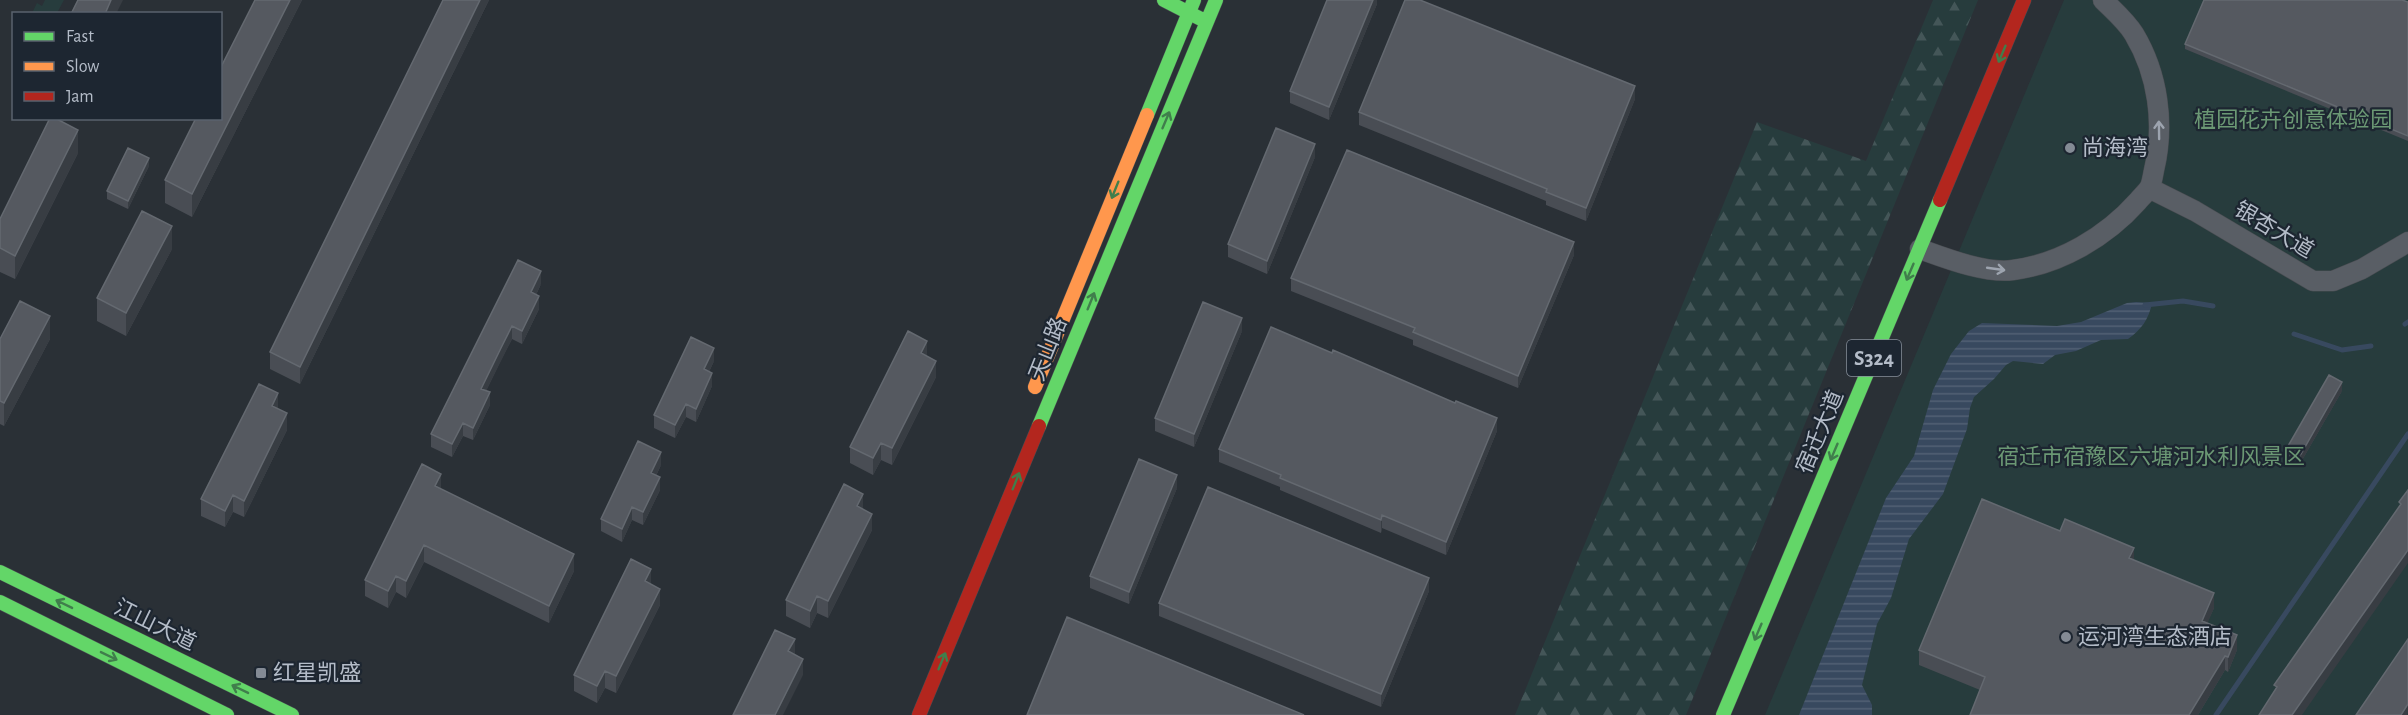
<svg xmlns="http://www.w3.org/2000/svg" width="2408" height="715" font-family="'Alegreya Sans','Noto Sans SC',sans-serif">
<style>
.forest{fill:url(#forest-firs)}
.green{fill:#273c3d}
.water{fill:url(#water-rules)}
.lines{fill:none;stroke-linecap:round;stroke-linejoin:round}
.stream{stroke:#38495f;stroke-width:5}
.street-casing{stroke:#484c51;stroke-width:21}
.fast-casing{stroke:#484c51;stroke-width:15}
.slow-casing{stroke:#484c51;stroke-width:15}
.jam-casing{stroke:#484c51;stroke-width:15}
.street{stroke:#595e65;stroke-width:20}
.fast{stroke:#63d668;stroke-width:14}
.slow{stroke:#ff974d;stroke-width:14}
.jam{stroke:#b3261e;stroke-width:14}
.wall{fill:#494d54}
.shaded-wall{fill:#383d43}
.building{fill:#555960;stroke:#646970;stroke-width:1.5}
.oneway{stroke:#407e4c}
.oneway2{stroke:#9da4af}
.poi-dot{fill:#848b95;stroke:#1d2631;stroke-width:2}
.labels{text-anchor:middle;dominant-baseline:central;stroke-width:4.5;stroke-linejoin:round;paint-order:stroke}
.shield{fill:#1d2631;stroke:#878f9b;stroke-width:1.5}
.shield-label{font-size:21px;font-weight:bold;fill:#b4bcc8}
.park-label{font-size:22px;fill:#6b9874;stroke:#1d2631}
.poi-label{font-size:22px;fill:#b4bcc8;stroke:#1d2631;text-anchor:start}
.street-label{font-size:22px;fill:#b4bcc8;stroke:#1d2631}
</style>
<defs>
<pattern id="forest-firs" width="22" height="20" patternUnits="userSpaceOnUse" patternTransform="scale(1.5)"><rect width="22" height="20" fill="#273c3d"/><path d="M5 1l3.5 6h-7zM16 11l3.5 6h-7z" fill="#445658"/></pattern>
<pattern id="water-rules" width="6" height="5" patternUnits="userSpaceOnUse" patternTransform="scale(1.5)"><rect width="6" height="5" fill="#38495f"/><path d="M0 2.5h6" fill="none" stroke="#526174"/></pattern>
</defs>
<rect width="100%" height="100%" fill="#2a3036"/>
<path class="forest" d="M1933,0H1978L1686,715H1515L1757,122L1866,161Z"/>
<path class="green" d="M45,0H64L57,13H32L37,3L42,6Z
M2064,0H2408V715H1765Z"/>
<path class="water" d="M2136,302L2152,303C2149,319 2141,330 2128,339L2101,340L2076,351L2055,355L2043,364L2013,361L2006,365L1994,379L1974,397L1970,408L1967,429L1943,494L1909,539L1891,598L1877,624L1862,685L1872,705V715H1799L1886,498L1914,456L1933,390L1951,354L1969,331L1982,323L2057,326L2081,322L2127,303Z"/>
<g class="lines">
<path class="stream" d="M2145,305L2183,301L2213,306
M2405,324L2408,322
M2294,334L2342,350L2371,346
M2216,715L2408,434"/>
<g class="street-casing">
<path id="street" d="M2149,188L2195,211L2313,281H2333L2362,269L2408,242
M1920,249C1945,258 1986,274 2013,270C2060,264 2106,237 2138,201C2141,197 2147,192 2150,187C2152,182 2153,175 2154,170C2165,124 2158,74 2134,34C2126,21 2113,10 2103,0"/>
</g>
<g class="fast-casing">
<path id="fast" d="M1164,0L1203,20
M1147,115L1194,0
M1039,426L1216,0
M0,572L292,715
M0,602L227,715
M1723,715L1940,200"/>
</g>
<g class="slow-casing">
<path id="slow" d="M1035,387L1147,115"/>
</g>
<g class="jam-casing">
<path id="jam" d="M1940,200L2024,0
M919,715L1039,426"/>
</g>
<use href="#street" class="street"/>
<use href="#fast" class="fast"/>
<use href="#slow" class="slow"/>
<use href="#jam" class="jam"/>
</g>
<path class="wall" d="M255,0H302L192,217L165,203V180Z
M443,0H489L300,384L270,369V352Z
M1377,0V4L1329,120L1290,103V91Z
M2408,2V141L2185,49V44Z
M1635,99L1586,221L1546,205V201L1359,125V112Z
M78,153L15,279L0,272V219Z
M1315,157L1267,274L1228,257V244Z
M149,166L128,209L107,199V191Z
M172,249L126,336L97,321V298Z
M1574,255L1518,388L1413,345V340L1291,291V278Z
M541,284L536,295L539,309L522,344L512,339L501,360L486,391L490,405L473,440L463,436L452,457L431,447V434Z
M1242,331L1194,447L1155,431V418Z
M0,339H50L4,426L0,424Z
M927,356L936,377L892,465L881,460L873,475L850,463V447Z
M714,361L709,372L712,386L696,422L686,417L675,438L654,428V415Z
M2342,391L2301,462L2288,455V446Z
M278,409L287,430L244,517L233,512L225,527L201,516V499Z
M1497,431L1446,555L1382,528L1381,533L1280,490V487L1219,462V449Z
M661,465L656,476L660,490L643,525L632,520L622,542L601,531V519Z
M1177,488L1129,604L1090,588V576Z
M441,489L574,571L549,623L424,562L406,598L396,592L388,608L365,596V580Z
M863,509L872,530L828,618L817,613L810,628L786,616V600Z
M2060,531L2134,560L2214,608L2207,623L2237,650L2228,672L2225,670L2198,715H1970L1980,690L1919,665V650Z
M651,584L660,605L616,693L605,688L597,703L574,691V675Z
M1429,591L1381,707L1159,616V603Z"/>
<path class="shaded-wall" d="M111,0H123L116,14H105Z
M290,0H302L192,217V194Z
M480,0H489L300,384V367Z
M1373,0H1377V4L1329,120V107Z
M1635,86V99L1586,221V208Z
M78,130V153L15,279V256Z
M1315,144V157L1267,274V261Z
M149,158V166L128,209V201Z
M172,226V249L126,336V313Z
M1574,242V255L1518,388V376Z
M541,271V284L531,305V292Z
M539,296V309L522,344V331Z
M50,316V339L4,426V403Z
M1242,318V331L1194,447V434Z
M512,326V339L481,401V389Z
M927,341V358L921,353Z
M714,348V361L704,382V369Z
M936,361V377L892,465V448Z
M712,373V386L696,422V409Z
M2342,382V391L2301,462V454Z
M490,392V405L473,440V428Z
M278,393V410L272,406Z
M686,404V417L675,438V425Z
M287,413V430L244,517V501Z
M1497,418V431L1446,555V542Z
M463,423V436L452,457V444Z
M881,443V460L873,475V458Z
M661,452V465L651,486V473Z
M441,474V490L435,486Z
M1177,475V488L1129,604V592Z
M660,477V490L643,525V512Z
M863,494V511L857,506Z
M233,495V512L225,527V511Z
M632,507V520L622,542V529Z
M872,514V530L828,618V601Z
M1382,515V528L1381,533V520Z
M424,545V562L406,598V581Z
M2134,548V562L2129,558Z
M2408,550V563L2302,715H2292Z
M574,554V571L549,623V606Z
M651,569V585L645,581Z
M396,576V592L388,608V591Z
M1429,578V591L1381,707V694Z
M660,589V605L616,693V676Z
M2214,593V608L2202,636V621Z
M817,596V613L810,628V611Z
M2237,635V650L2228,672V657Z
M795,639V656L788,651Z
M2225,656V670L2198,715H2189Z
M803,659V675L783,715H775Z
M605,671V688L597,703V686Z
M2408,704V713L2407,715H2401Z"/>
<path class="building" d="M78,0H111L105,14H71Z
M255,0H290L192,194L165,180L196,118H220V69Z
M443,0H480L300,367L270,352Z
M1327,0H1373L1329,107L1290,91Z
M1405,0H1420L1635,86L1586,208L1546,192L1547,189L1359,112Z
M2204,0H2402L2408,2V136L2185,44Z
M50,118H55L78,130L15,256L0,248V219Z
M1276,128L1315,144L1267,261L1228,244Z
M128,148L149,158L128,201L107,191Z
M1347,150L1574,242L1518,376L1413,332L1415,328L1291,278Z
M142,211L172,226L126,313L97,298Z
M518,260L541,271L531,292L539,296L522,331L512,326L501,348L481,389L490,392L473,428L463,423L452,444L431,434Z
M20,301L50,316L4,403L0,401V339Z
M1203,302L1242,318L1194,434L1155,418Z
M1271,327L1332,353L1333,350L1455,403L1456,401L1497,418L1446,542L1382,515L1381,520L1280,478L1281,475L1219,449Z
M908,331L927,341L921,353L936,361L892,448L881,443L873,458L850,447Z
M691,337L714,348L704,369L712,373L696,409L686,404L675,425L654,415Z
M2329,375L2342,382L2301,454L2288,446Z
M259,384L278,393L272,406L287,413L244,501L233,495L225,511L201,499Z
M638,441L661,452L651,473L660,477L643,512L632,507L622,529L601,519Z
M1139,459L1177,475L1129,592L1090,576Z
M422,464L441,474L435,486L574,554L549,606L424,545L406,581L396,576L388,591L365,580Z
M844,484L863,494L857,506L872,514L828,601L817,596L810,611L786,600Z
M1208,487L1429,578L1381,694L1159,603Z
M2408,490V550L2292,715H2259L2277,687L2274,685L2401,504L2399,502Z
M1982,499L2060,531L2065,519L2134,548L2129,558L2214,593L2202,621L2237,635L2228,657L2225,656L2189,715H1970L1985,677L1919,650Z
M631,559L651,569L645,581L660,589L616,676L605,671L597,686L574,675Z
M1067,617L1304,715H1027Z
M775,630L795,639L788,651L803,659L775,715H733Z
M2408,639V704L2401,715H2356Z"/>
<defs><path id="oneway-shaft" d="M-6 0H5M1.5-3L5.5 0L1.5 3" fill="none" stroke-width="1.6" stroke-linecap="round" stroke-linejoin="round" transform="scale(1.5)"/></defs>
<g class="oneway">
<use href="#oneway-shaft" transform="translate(2002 54) rotate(113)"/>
<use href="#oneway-shaft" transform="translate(1166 120) rotate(-67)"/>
<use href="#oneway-shaft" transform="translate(1115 190) rotate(112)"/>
<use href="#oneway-shaft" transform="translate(1910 272) rotate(113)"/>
<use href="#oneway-shaft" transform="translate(1091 301) rotate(-68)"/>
<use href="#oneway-shaft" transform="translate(1834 452) rotate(113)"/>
<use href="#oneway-shaft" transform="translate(1016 481) rotate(-68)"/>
<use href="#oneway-shaft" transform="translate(64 604) rotate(-154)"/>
<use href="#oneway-shaft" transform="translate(1758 632) rotate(113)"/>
<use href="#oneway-shaft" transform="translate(109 656) rotate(26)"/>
<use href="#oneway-shaft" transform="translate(942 661) rotate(-67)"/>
<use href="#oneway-shaft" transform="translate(240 689) rotate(-154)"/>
</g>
<g class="oneway2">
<use href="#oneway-shaft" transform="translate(2159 130) rotate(-91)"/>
<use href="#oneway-shaft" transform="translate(1996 269) rotate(8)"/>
</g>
<g class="poi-dot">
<circle cx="2070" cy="148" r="6"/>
<circle cx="2066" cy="637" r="6"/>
<rect x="255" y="667" width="12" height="12" rx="3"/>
</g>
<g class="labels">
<rect class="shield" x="1847" y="340" width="54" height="36" rx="4.5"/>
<g class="shield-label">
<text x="1874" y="358">S324</text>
</g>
<g class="park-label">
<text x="2293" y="120">植园花卉创意体验园</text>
<text x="2151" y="457">宿迁市宿豫区六塘河水利风景区</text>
</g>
<g class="poi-label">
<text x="2082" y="148">尚海湾</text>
<text x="2078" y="637">运河湾生态酒店</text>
<text x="273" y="673">红星凯盛</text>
</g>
<g class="street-label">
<text transform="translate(2274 230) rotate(31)">银杏大道</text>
<text transform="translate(1048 349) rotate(-68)">天山路</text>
<text transform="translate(1820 432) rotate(-67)">宿迁大道</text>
<text transform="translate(155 625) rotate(26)">江山大道</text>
</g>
</g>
<rect x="12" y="12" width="210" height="108" fill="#1d2631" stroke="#59626d" stroke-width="1.5"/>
<rect x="24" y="32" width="30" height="9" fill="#63d668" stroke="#59626d" stroke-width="1.5"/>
<text x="66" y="42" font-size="18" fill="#b4bcc8">Fast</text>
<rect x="24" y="62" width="30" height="9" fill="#ff974d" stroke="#59626d" stroke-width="1.5"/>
<text x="66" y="72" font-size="18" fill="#b4bcc8">Slow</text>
<rect x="24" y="92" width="30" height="9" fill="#b3261e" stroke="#59626d" stroke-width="1.5"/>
<text x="66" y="102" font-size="18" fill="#b4bcc8">Jam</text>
</svg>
